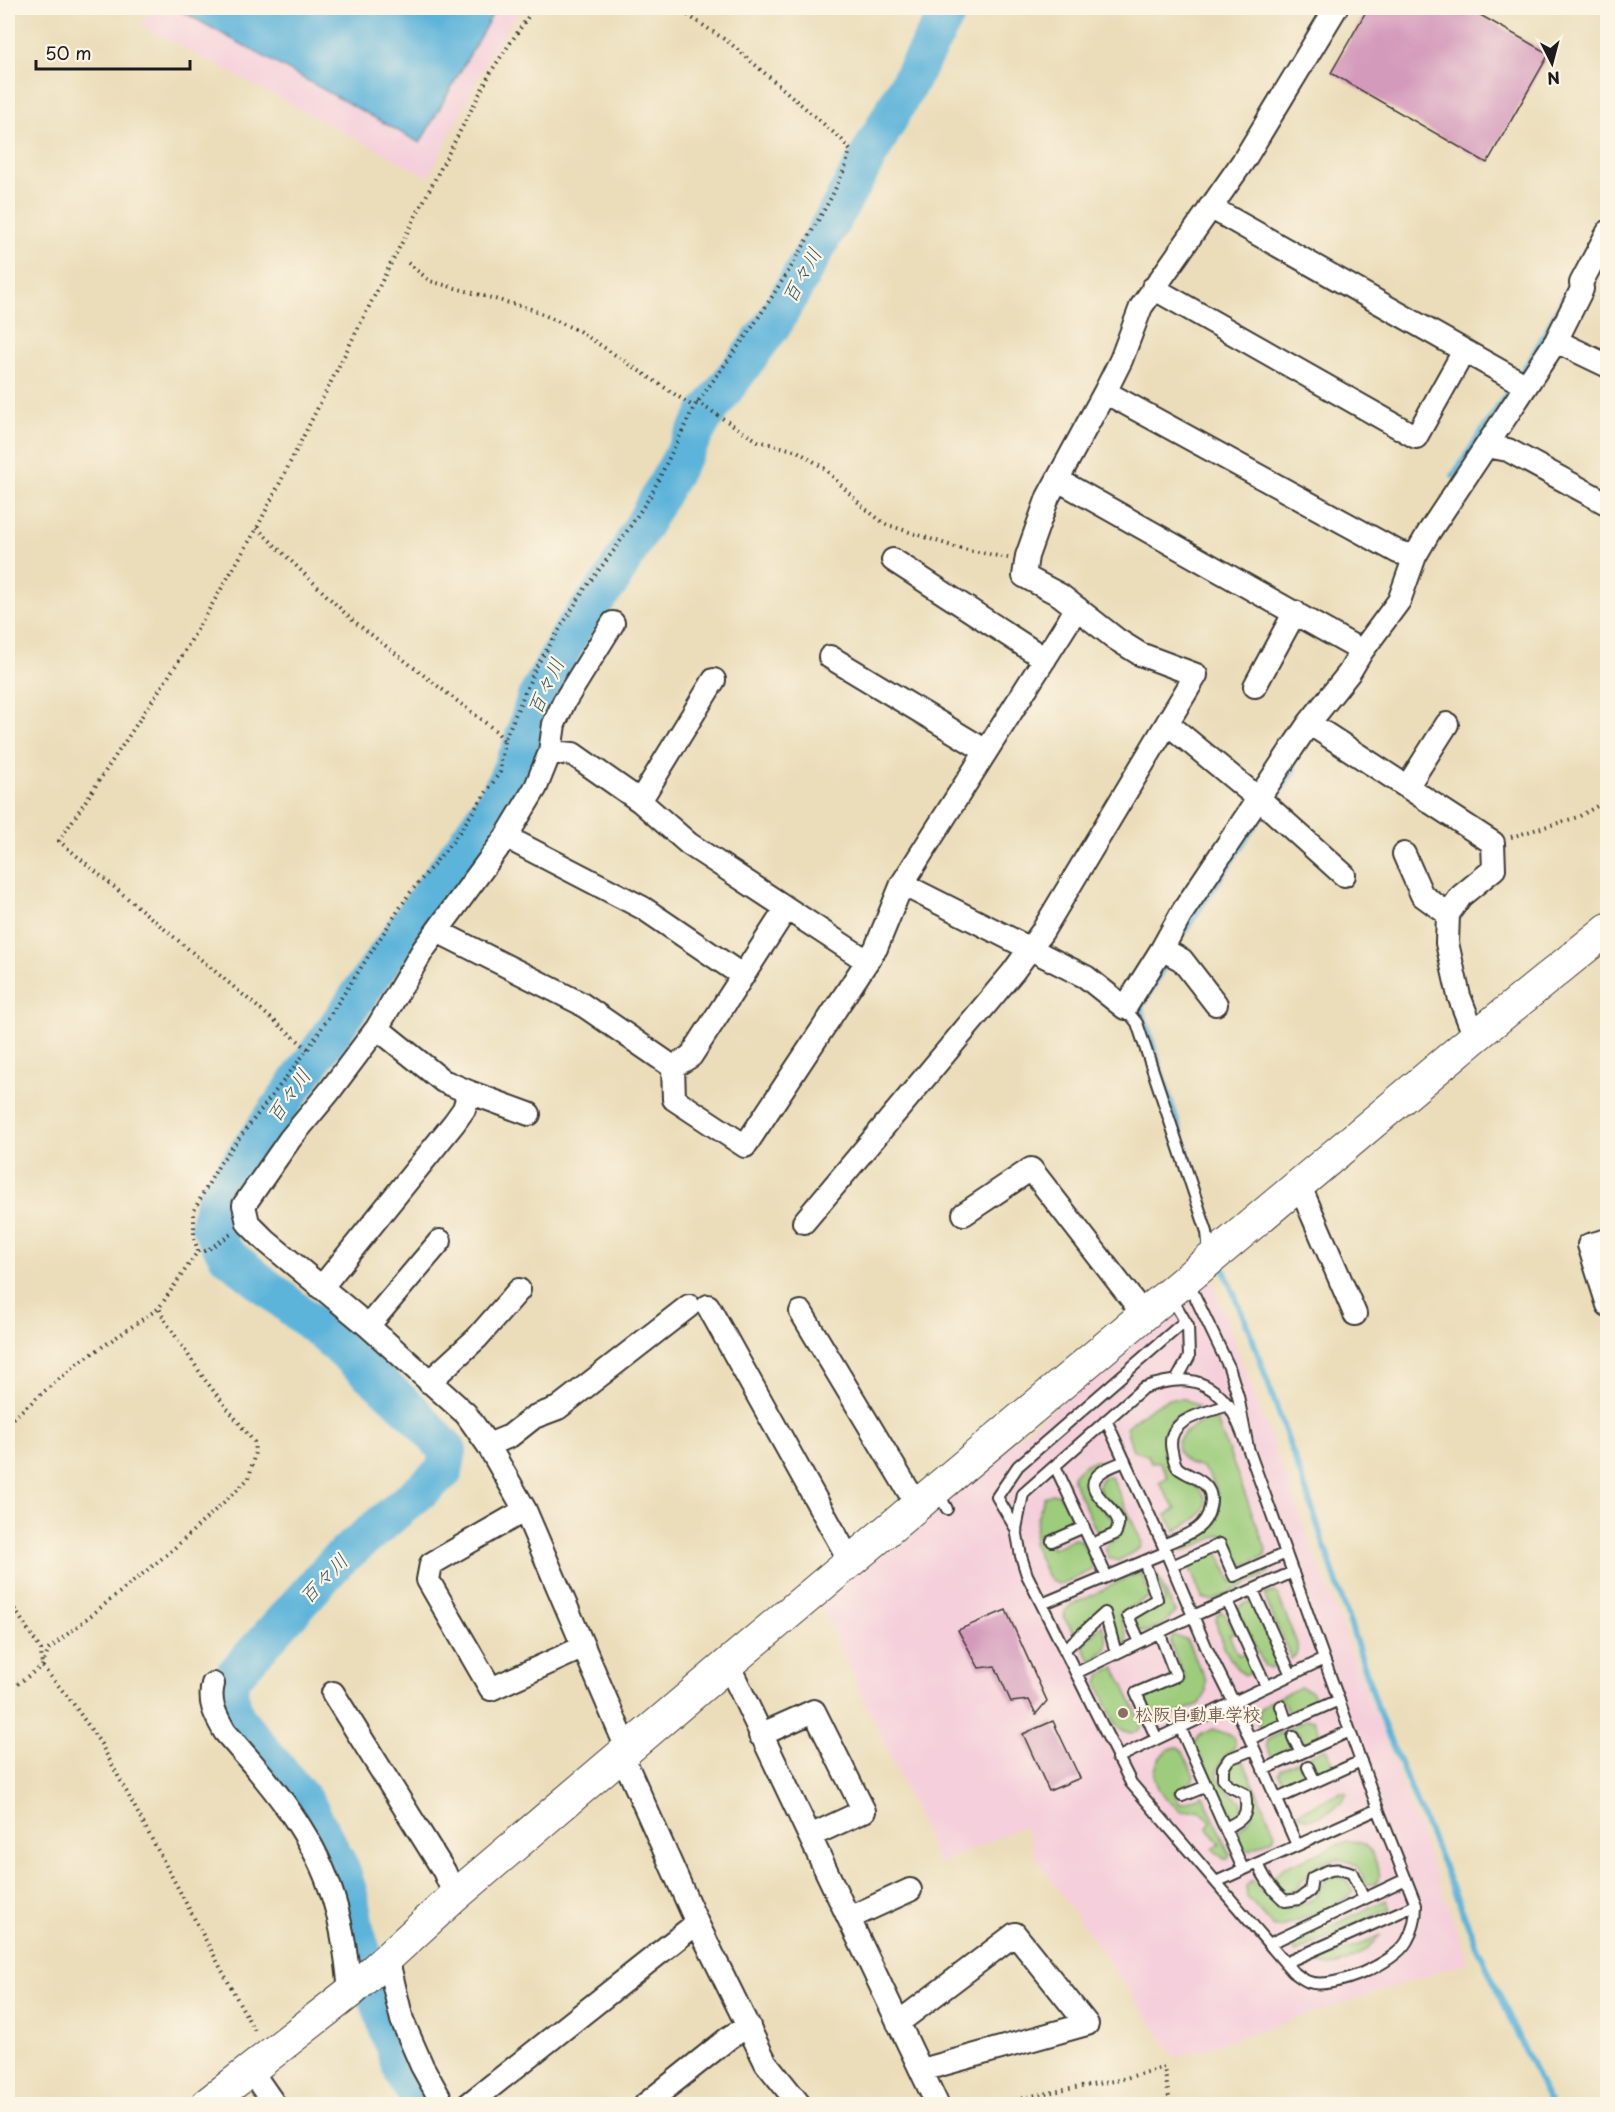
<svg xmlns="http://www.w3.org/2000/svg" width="1615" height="2112" font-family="'Playpen Sans','Klee One',sans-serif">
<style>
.built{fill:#f5cfdb}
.green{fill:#9dcc7b;stroke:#5c744c;stroke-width:1.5}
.water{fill:#5db4da;stroke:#3c687b;stroke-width:1.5}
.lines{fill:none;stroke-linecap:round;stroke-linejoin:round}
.stream{stroke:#5db4da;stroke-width:6}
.river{stroke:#5db4da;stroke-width:38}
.building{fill:#d49abb}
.lane-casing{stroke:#3b3934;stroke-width:14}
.street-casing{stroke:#3b3934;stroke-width:26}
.secondary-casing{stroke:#3b3934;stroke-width:34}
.path{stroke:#3b3934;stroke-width:4;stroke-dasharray:1.5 4.5;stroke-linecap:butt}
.lane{stroke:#fff;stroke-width:10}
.street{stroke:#fff;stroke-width:22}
.secondary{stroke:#fff;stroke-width:32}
.education-dot{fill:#8d6e63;stroke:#fcf5e5;stroke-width:2}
.labels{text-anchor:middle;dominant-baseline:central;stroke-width:4.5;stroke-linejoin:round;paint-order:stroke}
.education-label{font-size:18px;font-weight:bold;fill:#785e54;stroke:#fcf5e5;text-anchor:start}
.water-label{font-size:20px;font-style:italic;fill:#365968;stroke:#fcf5e5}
</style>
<rect width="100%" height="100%" fill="#fcf5e5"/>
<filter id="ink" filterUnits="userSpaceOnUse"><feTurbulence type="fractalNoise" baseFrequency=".0167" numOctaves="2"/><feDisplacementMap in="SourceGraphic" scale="12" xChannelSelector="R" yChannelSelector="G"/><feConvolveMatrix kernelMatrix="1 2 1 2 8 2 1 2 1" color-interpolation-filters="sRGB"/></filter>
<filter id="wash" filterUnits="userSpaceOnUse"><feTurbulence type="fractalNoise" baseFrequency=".008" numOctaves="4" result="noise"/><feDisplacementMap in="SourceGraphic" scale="24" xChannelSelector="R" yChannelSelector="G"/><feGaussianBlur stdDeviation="1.35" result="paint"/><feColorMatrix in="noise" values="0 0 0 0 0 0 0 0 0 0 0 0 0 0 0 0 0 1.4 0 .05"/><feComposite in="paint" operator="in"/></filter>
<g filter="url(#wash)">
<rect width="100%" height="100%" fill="#ebddb9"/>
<path class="built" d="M153,8H522L488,58L429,177L141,25Z
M1211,1278L1469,1962L1176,2058L1038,1861L1024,1826L939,1864L820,1602Z"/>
<path class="green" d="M1169,1399H1185L1198,1406C1177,1415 1160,1421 1165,1448C1166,1454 1168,1464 1173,1469C1179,1476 1188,1479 1195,1485C1221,1508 1193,1522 1175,1531L1166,1515L1176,1509L1159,1483L1168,1478L1160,1462L1151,1463L1148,1455L1133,1451L1126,1427L1152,1407Z
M1211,1418L1217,1421L1266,1549L1265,1556L1237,1568L1222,1534L1182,1552L1180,1545C1189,1540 1201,1537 1209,1531C1229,1516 1218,1482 1203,1469C1198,1465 1192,1466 1187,1462C1161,1440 1194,1426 1211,1418Z
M1095,1461L1104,1462L1088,1476C1080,1499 1100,1505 1112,1518L1113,1525L1103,1533L1097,1532L1073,1481V1476C1079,1469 1085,1462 1095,1461Z
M1106,1476L1112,1478L1142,1542L1140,1548L1118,1561L1109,1558L1105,1548C1112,1540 1120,1538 1124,1527L1120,1513L1116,1506L1104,1500L1098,1486L1101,1479Z
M1052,1494H1059L1071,1515L1069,1525L1046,1535L1052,1549L1074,1539L1081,1540L1092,1563V1570L1060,1585L1052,1581L1046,1574L1033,1545L1037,1519L1044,1497Z
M1217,1550L1232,1582L1270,1565L1269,1573L1213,1601L1202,1598L1190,1568L1191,1563Z
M1135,1574L1143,1575L1149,1597L1119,1613L1127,1635L1126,1644H1121L1117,1642L1106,1604L1078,1634L1074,1632L1064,1618L1065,1611L1070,1606Z
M1157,1574L1175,1612C1168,1622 1151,1636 1138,1630L1133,1619L1165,1601L1155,1575Z
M1274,1592L1278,1595L1297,1644C1298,1651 1297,1655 1291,1659L1266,1600L1265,1594Z
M1249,1602L1253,1605L1278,1664L1271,1669L1265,1667L1238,1611L1241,1605Z
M1222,1612L1225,1614L1235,1633L1229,1635L1238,1655L1245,1653L1252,1672L1246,1675C1233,1672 1212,1627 1217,1615Z
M1102,1624C1108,1647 1113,1645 1094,1660L1089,1659L1083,1646Z
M1173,1636L1186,1639L1206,1681V1693L1200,1704L1160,1720L1153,1717L1145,1698L1185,1679L1171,1645V1640Z
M1115,1668L1142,1724L1138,1732L1130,1733L1122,1730L1116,1725L1098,1685L1100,1675Z
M1301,1687L1311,1691L1315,1700L1314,1704L1290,1714L1283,1701L1273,1705L1278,1718L1275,1724L1263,1729L1258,1726L1259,1710L1268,1702Z
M1310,1719L1315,1720L1320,1734L1316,1738L1305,1744L1302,1743L1298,1733L1294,1732L1284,1736L1291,1746L1289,1751L1277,1757L1271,1756L1266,1745L1267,1740L1305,1720Z
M1213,1729L1233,1736L1235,1743L1233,1750C1205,1770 1220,1787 1242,1802L1240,1816L1231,1818L1226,1814L1195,1746C1197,1735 1203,1733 1213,1729Z
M1178,1747L1182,1750L1194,1776L1191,1783L1174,1792L1180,1804L1203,1795L1230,1855L1228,1859H1224L1213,1849L1220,1844L1207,1827L1211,1821L1199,1810L1181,1812C1174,1805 1163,1797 1158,1788C1149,1771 1159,1749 1178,1747Z
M1324,1749L1328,1750L1332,1762L1330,1768L1317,1774L1313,1771L1310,1761L1299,1766L1304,1774V1778L1290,1787H1285L1279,1773L1281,1769Z
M1235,1760H1240L1244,1763L1275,1833L1273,1839L1250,1850L1244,1849C1232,1824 1238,1835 1251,1817L1252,1798L1249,1791C1236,1782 1222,1779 1235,1760Z
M1341,1792L1347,1793C1343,1806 1309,1829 1298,1813Z
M1347,1841C1372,1840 1374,1856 1380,1876L1376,1883L1367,1885C1364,1879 1360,1869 1355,1865C1330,1850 1308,1870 1296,1890L1284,1892L1276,1886L1273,1876L1283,1868Z
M1336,1876L1346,1879L1354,1892L1348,1898L1281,1928L1272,1925L1247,1897L1246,1886L1252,1881C1268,1898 1277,1915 1302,1904C1308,1902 1314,1900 1317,1894C1324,1882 1321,1880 1336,1876Z
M1386,1900L1390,1909L1296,1952L1290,1945Z
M1381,1935C1367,1952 1340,1973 1317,1963Z"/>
<path class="water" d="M176,8H496L420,143Z"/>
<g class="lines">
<path class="stream" d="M1599,228L1608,213
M1519,376L1532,357L1573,281
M1453,476L1513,384
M1288,743L1287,735L1319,693
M1185,931L1258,821L1294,771L1292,759
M1163,968L1141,1008L1208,1218
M1222,1265L1253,1340L1312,1508L1383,1723L1478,1948L1543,2090L1552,2104"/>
<path class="river" d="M423,2104L403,2074L356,1933L349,1894L341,1869L307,1805L236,1718L229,1693L230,1681L236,1673L337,1561L444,1471L448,1451L411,1410L321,1331L226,1254L209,1224L215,1199L499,796L520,750L535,700L574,628L612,580L705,416L774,323L854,182L950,8"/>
</g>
<g id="blocks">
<path class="building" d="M1368,8H1468L1549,54L1487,163L1331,73Z
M1006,1610L1047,1701L1036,1714L1029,1700L1011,1702L995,1666L979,1668L958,1630Z
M1053,1721L1080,1778L1049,1791L1023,1734Z"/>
</g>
</g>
<g filter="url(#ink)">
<use href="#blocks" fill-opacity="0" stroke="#3b3934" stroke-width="1.5"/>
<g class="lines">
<g class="lane-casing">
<path id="lane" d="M1125,1008L1137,1023L1207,1232L1209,1253
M1188,1282L1229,1367L1238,1396L1248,1448L1378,1809L1416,1905C1416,1918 1414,1929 1407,1941C1395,1963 1334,1990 1309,1982C1303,1980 1298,1975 1293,1972L1131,1783L1027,1575L1021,1556L1016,1529L1023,1494L1143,1388C1176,1377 1204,1374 1228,1405C1237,1416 1242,1434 1248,1448
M1171,1297L1188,1326L1189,1357L1177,1379
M1106,1420L1163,1545L1207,1649L1233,1701L1297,1845
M1055,1466L1107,1577
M938,1492L947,1509
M1016,1529L997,1497L1018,1466L1185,1321
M1052,1541L1084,1527
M1092,1544L1115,1534C1117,1530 1119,1525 1118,1521C1114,1504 1076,1489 1103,1471C1109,1467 1118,1464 1125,1461
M1163,1545C1183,1536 1206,1531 1210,1507C1212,1499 1211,1491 1205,1485C1198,1477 1186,1475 1178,1468C1174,1464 1173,1456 1172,1451C1164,1418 1206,1413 1229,1405
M1172,1566L1220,1544L1234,1576L1286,1553
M1253,1590L1291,1675
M1227,1601L1266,1686
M1042,1604L1166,1552
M1140,1642L1128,1616L1157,1599L1144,1561
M1064,1650L1105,1613L1116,1653
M1076,1673L1193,1616L1293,1572
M1281,1706L1287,1723
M1180,1727L1243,1869
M1293,1737L1301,1753
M1157,1739L1136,1693L1176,1676L1159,1632
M1250,1739L1339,1700
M1117,1758L1324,1659
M1308,1767L1315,1782
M1263,1770L1350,1731
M1182,1796L1207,1786
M1277,1799L1361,1761
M1225,1828C1244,1819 1249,1816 1245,1794L1229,1786L1223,1779V1768L1229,1759L1254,1749
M1258,1863C1264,1879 1272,1890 1285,1901L1299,1899L1310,1891L1312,1878C1327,1870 1336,1866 1352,1873L1364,1899
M1216,1882L1378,1809
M1269,1944L1406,1879
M1285,1963L1416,1905"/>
</g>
<g class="street-casing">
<path id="street" d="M1210,207L1525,385
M1153,288L1416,437L1464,351
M1556,341L1608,366
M1105,392L1398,552L1415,556
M1487,446L1508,450L1608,504
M1058,480L1362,651
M893,560L1045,659
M830,657L986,751
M1255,686L1295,612
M1167,723L1265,804L1344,875
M1309,723L1349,673L1362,651L1399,601L1415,556L1429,532L1556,341L1582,289L1581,283L1608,232
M550,752L554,724L564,702L613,623
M1407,787L1447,724
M640,801L714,680
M506,837L643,908L743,976
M1404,854L1422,895L1448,914
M902,884L1086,977L1125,1008L1162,949L1183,911L1309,723L1493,843L1494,869L1461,896L1448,914L1447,943L1459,996L1475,1037
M437,931L506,837L536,787L550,752L573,754L640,801L689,844L867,961
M1162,949L1182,960L1216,1004
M673,1067L691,1056L786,909
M469,1092L529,1114
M1299,1184L1355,1314
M964,1214L1031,1169L1144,1315
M804,1222L1013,972L1042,932L1196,675L1140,654L1116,639L1060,595L1024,576L1027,556L1048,497L1105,392L1121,360L1141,307L1244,160L1336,8
M1608,1240L1589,1245L1608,1305
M321,1288L454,1123L464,1109L469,1092L443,1081L377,1028
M708,1306L850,1561
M801,1312L917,1505
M368,1326L440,1241
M429,1382L477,1338L519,1290
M488,1445L510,1436L534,1417L558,1408L689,1306
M525,1510L431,1564L428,1580L491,1689L584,1647
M728,1664L937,2104
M213,1684C208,1703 216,1716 225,1732C266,1778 310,1829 330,1888C342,1921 347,1957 350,1992
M333,1693L444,1871L455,1896
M760,1735L814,1711L864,1811L810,1836
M628,1751L525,1510L488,1445L466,1414L368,1326L266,1241L248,1223L244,1205L290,1139L329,1092L377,1028L423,950L437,931L580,1003L673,1067L674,1099L745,1146L876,948L902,884L1077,608
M622,1755L697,1923L766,2063L799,2104
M849,1918L910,1890
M387,1957L402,2020L422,2066L443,2104
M898,2023L1015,1934L1087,2024L922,2070
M255,2067L258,2081L274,2104
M469,2104L697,1923
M646,2104L730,2037L749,2026"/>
</g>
<g class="secondary-casing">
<path id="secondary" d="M207,2104L350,1992L455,1896L728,1664L1475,1037L1608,929"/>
</g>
<path class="path" d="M408,263L430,281L531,309L579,331L694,407
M697,402L758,441L797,451L824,468L863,507L885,524L958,548L1008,558
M257,528L351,619L496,731L504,741
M1511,837L1578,817L1608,800
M308,1049L59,841L180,659L257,528L385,275L492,70L534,8
M198,1251H206L231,1234
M8,1422L77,1364L159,1308
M8,1599L41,1650L42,1666L72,1702L101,1744L256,2034
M8,1691L42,1666L49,1649L170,1552L237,1490L249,1478L255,1452L254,1442L205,1380L164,1319L159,1308L198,1251L194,1238V1210L220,1163L308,1049L409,894L454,840L500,772L504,741L536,667L586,587L615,549L651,495L694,407L753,326L795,261L832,196L845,168L850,150L842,140L730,43L677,8
M1005,2104L1026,2097L1119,2080L1164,2067L1170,2104"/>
<use href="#lane" class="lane"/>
<use href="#street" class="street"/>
<use href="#secondary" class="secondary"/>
</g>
</g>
<circle class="education-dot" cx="1123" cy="1713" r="6"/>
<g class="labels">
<g class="education-label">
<text x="1135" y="1713">松阪自動車学校</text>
</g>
<g class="water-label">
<text transform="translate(801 275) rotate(-61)">百々川</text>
<text transform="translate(545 686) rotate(-65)">百々川</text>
<text transform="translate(288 1095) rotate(-55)">百々川</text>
<text transform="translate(323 1578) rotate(-46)">百々川</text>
</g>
</g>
<rect width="1615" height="2112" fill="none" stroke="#fcf5e5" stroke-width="30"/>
<g transform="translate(1552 63) rotate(174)" stroke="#fcf5e5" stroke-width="4.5" paint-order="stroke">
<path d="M0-4.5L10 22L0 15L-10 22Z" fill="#1c1c1c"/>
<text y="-9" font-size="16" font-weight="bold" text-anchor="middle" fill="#1c1c1c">N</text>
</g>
<path d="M36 60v9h154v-9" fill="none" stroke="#1c1c1c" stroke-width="3"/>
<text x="45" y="60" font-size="18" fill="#1c1c1c" stroke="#fcf5e5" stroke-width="4.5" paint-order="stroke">50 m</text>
</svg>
